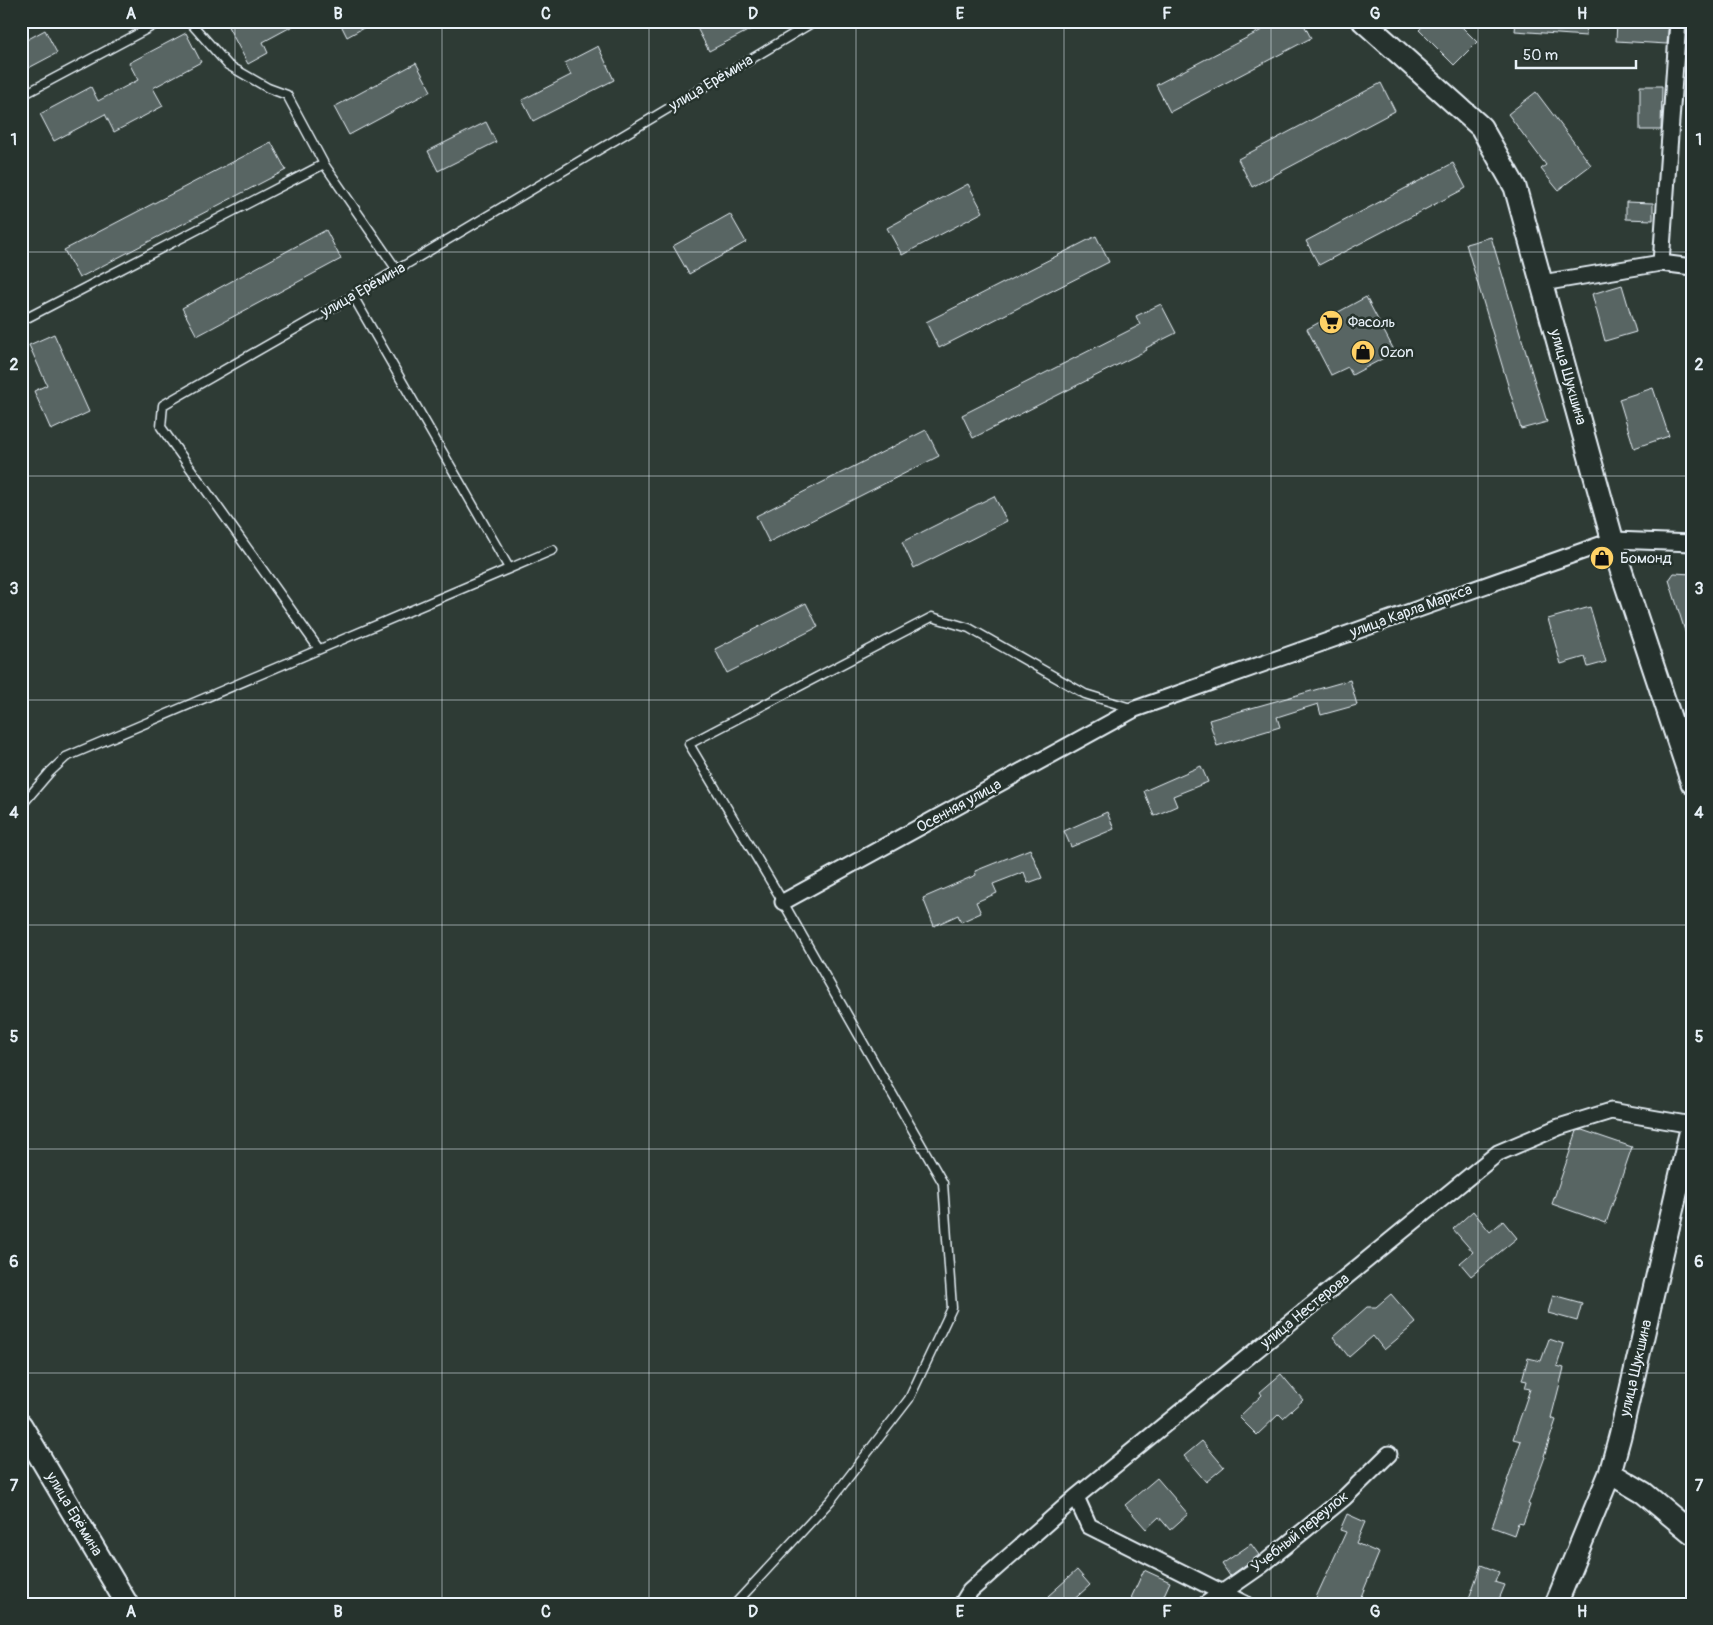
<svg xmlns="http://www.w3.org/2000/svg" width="1713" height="1625" font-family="Pangolin,sans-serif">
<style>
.building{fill:#596563;stroke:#e8f1f8}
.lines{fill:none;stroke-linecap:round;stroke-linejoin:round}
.lane-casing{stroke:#e8f1f8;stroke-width:11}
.street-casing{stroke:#e8f1f8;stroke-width:19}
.secondary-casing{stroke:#e8f1f8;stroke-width:25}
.lane{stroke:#26332d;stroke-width:8}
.street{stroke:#26332d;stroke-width:15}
.secondary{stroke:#26332d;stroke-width:21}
.grid{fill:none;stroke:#e8f1f8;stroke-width:1;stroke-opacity:0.55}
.labels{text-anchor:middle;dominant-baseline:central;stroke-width:5;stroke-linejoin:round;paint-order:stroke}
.street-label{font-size:15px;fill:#e8f1f8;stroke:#26332d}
.poi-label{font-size:15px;fill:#e8f1f8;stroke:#26332d;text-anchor:start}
.neatline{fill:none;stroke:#e8f1f8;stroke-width:2}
.grid-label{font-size:16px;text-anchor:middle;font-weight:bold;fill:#e8f1f8}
</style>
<rect width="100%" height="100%" fill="#2e3b35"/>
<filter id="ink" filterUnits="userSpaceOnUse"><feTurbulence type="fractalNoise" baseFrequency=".02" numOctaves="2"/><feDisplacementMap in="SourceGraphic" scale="10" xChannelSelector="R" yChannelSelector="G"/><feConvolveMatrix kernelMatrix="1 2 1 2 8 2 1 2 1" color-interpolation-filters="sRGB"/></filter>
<g filter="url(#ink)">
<path class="building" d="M225,21H302L263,42L268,53L248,64Z
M339,21H376L347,37Z
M711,21H767L709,51L697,28Z
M1279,21H1302L1311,38L1170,112L1156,85Z
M1428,21H1456L1477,42L1454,65L1419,30Z
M1516,21H1558L1587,23L1586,36L1515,31Z
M1617,21H1669L1667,44L1616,41Z
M45,30L57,53L21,72V43Z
M186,33L201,62L153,88L163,106L114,132L105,114L54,141L40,114L91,87L98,101L138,80L129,63Z
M598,46L614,80L533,121L522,100L571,75L565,63Z
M416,63L431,91L349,135L334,107Z
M1381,83L1395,111L1252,187L1238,159Z
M1640,86H1662L1661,130H1640Z
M1536,92L1591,165L1558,190L1541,169L1546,165L1508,114Z
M486,122L496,142L438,171L428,151Z
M271,142L286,170L79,278L64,250Z
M1453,163L1466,188L1319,265L1306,241Z
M968,184L983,212L902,255L887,228Z
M1626,202L1653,203V220L1626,219Z
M730,214L746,242L689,274L673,246Z
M326,230L341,259L197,336L182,308Z
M1096,236L1109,262L939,348L926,322Z
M1491,237L1547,422L1521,429L1466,244Z
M1622,285L1636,332L1605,341L1592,294Z
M1366,297L1395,352L1352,375L1348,367L1331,375L1307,329Z
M1161,304L1176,333L1146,348L1147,350L973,438L962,415L1140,325L1136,316Z
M54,334L89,412L51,430L34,391L47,385L29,345Z
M1653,388L1669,436L1634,448L1619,399Z
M926,430L939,456L769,542L756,516Z
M994,496L1007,521L914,568L902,542Z
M1674,573L1692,574V644H1689L1669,580Z
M806,603L818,627L727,673L715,649Z
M1590,607L1606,662L1588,667L1585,657L1561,664L1548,619Z
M1350,680L1357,705L1321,715L1318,704L1277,717L1280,727L1217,746L1209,720Z
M1201,766L1208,782L1173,796L1177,806L1154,816L1144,791Z
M1107,812L1114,829L1071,847L1064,831Z
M1030,849L1042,878L1028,883L1024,872L993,884L997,893L976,902L981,913L961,922L958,915L934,926L923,898L976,875L975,871Z
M1582,1130L1632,1147L1606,1223L1552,1204L1577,1131Z
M1473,1211L1490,1232L1503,1221L1517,1238L1471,1276L1460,1263L1473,1252L1453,1229Z
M1391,1294L1416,1323L1384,1350L1373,1336L1349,1357L1333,1337L1367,1307H1376Z
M1553,1295L1582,1303L1577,1321L1548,1313Z
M1549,1339L1564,1344L1557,1366L1564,1368L1551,1418L1556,1420L1544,1456L1545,1457L1528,1504L1530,1505L1523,1524L1518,1523L1514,1535L1492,1527L1508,1481H1507L1521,1441L1513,1439L1530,1389L1525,1388L1527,1381L1522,1380L1528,1358L1541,1361Z
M1281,1374L1303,1400L1283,1418L1279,1414L1257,1435L1239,1417L1262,1395L1260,1392Z
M1202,1441L1224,1467L1206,1482L1184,1456Z
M1157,1478L1188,1514L1170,1530L1159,1517L1146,1529L1125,1505Z
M1347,1514L1365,1522L1356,1543L1379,1553L1358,1604H1313L1346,1532L1340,1530Z
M1251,1544L1259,1555L1230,1576L1222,1564Z
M1481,1565L1499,1572L1495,1582L1505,1585L1497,1604H1467Z
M1077,1570L1090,1585L1069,1604H1054L1048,1596Z
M1144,1570L1170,1582L1160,1604H1143L1131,1598Z"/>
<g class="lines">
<g class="lane-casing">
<path id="lane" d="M189,21L228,65L268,88L287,95L324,164L397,270
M21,96L162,21
M353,296L509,568
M21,321L324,164
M319,649L161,427L163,405L353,296L815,21
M21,806L50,772L66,757L553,550
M735,1604L831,1500L909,1399L952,1308L943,1183L783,902L689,744L932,617L969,628L1085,694L1134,709"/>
</g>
<g class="street-casing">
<path id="street" d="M1661,263L1678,21
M1542,283L1661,263L1692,267
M783,902L1135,709L1614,540L1692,543
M1076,1497L1089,1526L1245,1604
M962,1604L970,1591L1076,1497L1498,1153L1559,1127L1611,1111L1692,1125
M1206,1604L1262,1565L1344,1498L1389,1454"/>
</g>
<g class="secondary-casing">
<path id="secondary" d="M1363,21L1481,127L1515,187L1620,567L1692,783
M21,1425L127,1604
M1610,1473L1644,1493L1692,1533
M1556,1604L1610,1473L1620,1436L1692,1125"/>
</g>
<use href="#lane" class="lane"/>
<use href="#street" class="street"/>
<use href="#secondary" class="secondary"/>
</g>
</g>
<path class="grid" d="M235,21V1604M442,21V1604M649,21V1604M856,21V1604M1064,21V1604M1271,21V1604M1478,21V1604M21,252H1692M21,476H1692M21,700H1692M21,925H1692M21,1149H1692M21,1373H1692"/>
<defs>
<g id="supermarket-disc" transform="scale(1.25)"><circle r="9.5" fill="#ffd166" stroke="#26332d"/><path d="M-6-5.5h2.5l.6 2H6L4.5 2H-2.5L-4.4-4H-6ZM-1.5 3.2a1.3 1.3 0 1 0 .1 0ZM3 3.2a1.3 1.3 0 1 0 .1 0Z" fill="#111"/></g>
<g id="shop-disc" transform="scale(1.25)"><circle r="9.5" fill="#ffd166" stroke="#26332d"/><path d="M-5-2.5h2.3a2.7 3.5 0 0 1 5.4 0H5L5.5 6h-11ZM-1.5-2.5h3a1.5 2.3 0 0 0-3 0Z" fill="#111"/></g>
</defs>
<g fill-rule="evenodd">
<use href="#supermarket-disc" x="1331" y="322"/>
<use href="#shop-disc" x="1363" y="352"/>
<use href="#shop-disc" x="1602" y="558"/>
</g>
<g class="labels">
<g class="street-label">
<text transform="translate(711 83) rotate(-31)">улица Ерёмина</text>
<text transform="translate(363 290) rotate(-30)">улица Ерёмина</text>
<text transform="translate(1568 377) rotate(74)">улица Шукшина</text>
<text transform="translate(1411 611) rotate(-20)">улица Карла Маркса</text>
<text transform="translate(959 806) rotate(-29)">Осенняя улица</text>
<text transform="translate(1305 1311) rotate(-39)">улица Нестерова</text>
<text transform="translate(1636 1368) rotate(-77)">улица Шукшина</text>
<text transform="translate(74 1514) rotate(59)">улица Ерёмина</text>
<text transform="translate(1300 1532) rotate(-39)">Учебный переулок</text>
</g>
<g class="poi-label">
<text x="1348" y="322">Фасоль</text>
<text x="1380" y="352">Ozon</text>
<text x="1620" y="558">Бомонд</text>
</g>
</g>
<rect width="1713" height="1625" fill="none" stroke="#26332d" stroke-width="55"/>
<path d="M1516 60v8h120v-8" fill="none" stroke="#e8f1f8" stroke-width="2.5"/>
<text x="1523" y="60" font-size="15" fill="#e8f1f8" stroke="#26332d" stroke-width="4" paint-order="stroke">50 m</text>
<rect x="28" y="28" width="1658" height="1570" class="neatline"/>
<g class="grid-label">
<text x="131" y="19">A</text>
<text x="338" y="19">B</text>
<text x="546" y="19">C</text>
<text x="753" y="19">D</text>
<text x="960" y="19">E</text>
<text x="1167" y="19">F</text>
<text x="1375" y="19">G</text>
<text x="1582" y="19">H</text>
<text x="14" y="145">1</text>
<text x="1699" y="145">1</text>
<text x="14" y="370">2</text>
<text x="1699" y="370">2</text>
<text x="14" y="594">3</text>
<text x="1699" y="594">3</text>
<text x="14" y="818">4</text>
<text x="1699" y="818">4</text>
<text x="14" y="1042">5</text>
<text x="1699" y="1042">5</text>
<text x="14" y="1267">6</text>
<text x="1699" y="1267">6</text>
<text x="14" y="1491">7</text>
<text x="1699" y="1491">7</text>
<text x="131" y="1617">A</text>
<text x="338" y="1617">B</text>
<text x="546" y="1617">C</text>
<text x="753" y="1617">D</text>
<text x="960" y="1617">E</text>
<text x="1167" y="1617">F</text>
<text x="1375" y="1617">G</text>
<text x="1582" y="1617">H</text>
</g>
</svg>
